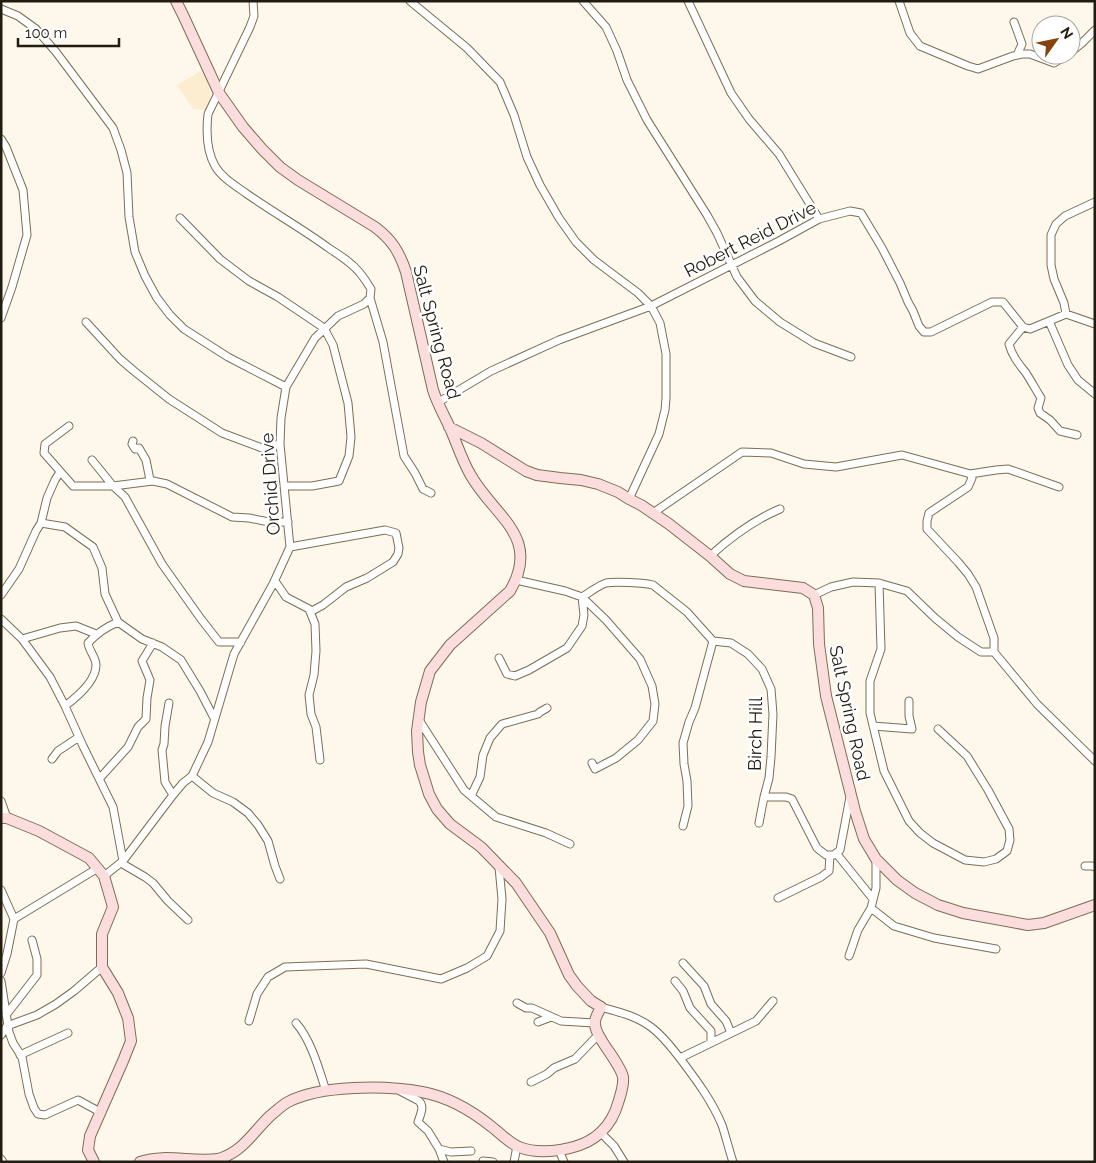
<svg xmlns="http://www.w3.org/2000/svg" width="1096" height="1163" font-family="Raleway,sans-serif">
<style>
.built{fill:#fdedd0}
.lines{fill:none;stroke-linecap:round;stroke-linejoin:round}
.street-casing{stroke:#7b6e53;stroke-width:9}
.secondary-casing{stroke:#7b6e53;stroke-width:12}
.street{stroke:#fff;stroke-width:7}
.secondary{stroke:#fcdddd;stroke-width:10}
.labels{text-anchor:middle;dominant-baseline:central;stroke-width:5;stroke-linejoin:round;paint-order:stroke}
.street-label{font-size:18px;fill:#211c11;stroke:#fff}
</style>
<rect width="100%" height="100%" fill="#fef8ec"/>
<path class="built" d="M204,69L211,95L206,110L193,109L177,85Z"/>
<g class="lines">
<g class="street-casing">
<path id="street" d="M410,1L467,48L500,82L514,115L527,157L540,185L559,218L576,242L594,260L638,293L651,306L660,323L666,354V398L665,410L659,434L629,499
M583,1L606,27L617,51L627,80L647,120L707,215L717,233L737,277L755,301L780,322L814,343L851,357
M688,1L731,93L749,119L779,154L819,219
M899,1L910,33L920,46L968,66L978,69L1013,56L1022,54H1030L1054,63L1067,55
M1,9L18,16L36,29L56,52L113,128L121,150L127,173L129,217L135,252L145,276L157,298L170,315L184,329L228,357L286,387
M1014,22L1022,44L1017,55
M1071,52L1082,43L1095,30
M1,139L6,147L23,190L27,235L12,287L1,318
M180,218L220,259L249,281L278,297L324,328L333,345L348,403L351,437L349,456L339,481L312,486H284
M370,298L383,342L404,456L415,473L423,489L431,493
M1066,314L1064,303L1054,279L1051,265V235L1056,224L1065,216L1095,202
M1049,321L1068,365L1078,380L1095,394
M86,322L120,359L134,371L169,399L222,433L262,448L280,444
M1023,327L1009,344C1012,356 1019,364 1026,373C1031,381 1036,390 1041,398L1038,408L1040,413L1050,420L1060,431L1077,435
M437,403L491,371L559,340L651,306L779,241L819,219L850,211L861,213L882,248L900,283L908,302L913,311L919,326L924,332H931L992,302H1003L1023,327L1030,329L1066,314L1095,324
M69,426L45,444L44,453L73,486H113L125,497L162,564L201,619L219,642H241
M133,441L132,444L135,449L139,448L146,460L150,480
M92,460L113,486L153,481L167,484L232,517L249,518L269,522H288
M970,474L996,470L1008,469L1059,487
M653,513L742,452L771,453L804,464L836,467L902,455L967,473L970,474L972,478L968,487L929,513L927,521V529L958,562L968,574L976,587L994,638V652
M41,523L65,527L93,547L102,568L105,594L118,622L142,639L162,647L181,660L200,691L214,718
M290,547L385,530L396,533L399,548L398,554L393,562L367,578L346,587L323,605L310,612
M710,556C731,537 754,520 780,509
M516,580L565,591L582,597C589,593 599,585 606,583C615,581 645,583 653,585L687,612L713,641L731,643L748,654L762,669L771,689L773,714L771,757L769,778L764,797H786L792,799L817,848L826,855H834L840,850L850,797
M275,581L286,597L309,609L315,624L316,651L314,675L309,695L311,714L316,727L320,760
M879,583L881,649L870,681V713L884,771L909,821L920,833L933,843L965,860L984,862L996,859L1007,851L1010,840L1009,829L988,790L967,756L938,729
M1,595L19,569L36,531L41,523L47,498L55,480L60,472
M814,595L831,587L853,582L879,583L907,591L935,618L958,637L981,652H994L1037,704L1095,761
M1,619L22,639L50,677L65,706L83,746L113,807L123,861
M22,639L60,628L76,626L96,634
M499,658L507,674L515,676L529,670L567,648L582,626L584,615L582,597L606,620L640,659L652,686L655,704L653,721L638,740L616,758L595,769L592,763
M169,703L165,726L164,744L162,750L165,782L173,795
M65,706C77,697 96,681 96,665C96,657 89,651 88,643C97,633 106,627 118,622
M419,720L464,790L496,817L546,833L570,844
M873,726L912,729L909,716V701
M52,759L58,751L79,737
M192,776L213,793L233,802L248,813L258,825L268,841L275,866L280,879
M100,778L128,747L138,727L146,719L147,698L150,680L142,661L153,643
M471,796L480,777L483,755L490,738L502,724L538,714L540,712L547,708
M1,801L7,818
M759,823L764,797
M683,826L688,806L687,781L684,764L683,743L689,722L695,708L713,641
M836,853L873,899
M121,863L145,877L153,883L168,901L188,920
M1085,866H1092L1095,867
M104,876L123,861L173,795L183,783L192,776L208,742L234,654L273,584L290,547L280,444L281,418L286,387L315,338L338,316L364,304L370,298L371,289C368,284 364,278 360,273C352,263 341,256 330,249C303,229 274,213 247,194C236,186 222,178 215,166C206,150 206,132 208,114L250,27L254,16L253,1
M1,890L14,919L7,954L1,973
M778,898L821,877L829,871L830,855
M871,908L894,926L934,938L996,949
M14,919L98,868
M849,956L858,930L871,908L876,888V859
M683,963L704,986L711,1004L726,1021L731,1033
M1,981L9,1032L13,1043L22,1057L29,1094L34,1108L38,1114L45,1115L78,1100L100,1112
M675,981L683,991L690,1008L711,1031V1043
M517,1003L526,1008H532L561,1021L594,1023
M601,1007C619,1012 636,1016 651,1027C663,1036 673,1049 682,1061C697,1081 712,1101 722,1125C726,1137 729,1150 733,1162
M6,1015L37,975V959L32,940
M249,1021L257,994L268,977L285,967L366,964L441,979L467,968L487,956L500,931L502,899L499,867
M538,1022L551,1017
M296,1023C311,1040 319,1069 326,1091
M1,1035L7,1026L37,1015L56,1004L74,991L102,967
M20,1055L68,1033
M680,1058L756,1021L773,1001
M531,1082L547,1074L554,1068L575,1059L598,1035
M400,1091L419,1101C425,1107 420,1115 418,1122L428,1131L439,1149L444,1162
M601,1133L614,1146L624,1162
M439,1149L451,1152L471,1151
M559,1150L564,1162
M1,1159L3,1162
M483,1161L493,1162
M514,1162L517,1146"/>
</g>
<g class="secondary-casing">
<path id="secondary" d="M449,427L481,443L526,471L537,475L560,478L581,480L598,484L618,492L629,499L641,505L669,524L710,556L730,574L744,581L803,588L814,595L818,608L819,644L826,696L855,811L864,839L876,859L897,880L915,893L938,905L963,913L1028,925L1044,923L1095,905
M1,818H7L39,831L89,858L104,876L113,907L102,934V967L118,993L128,1018L131,1041L123,1061L90,1136L88,1150L94,1162
M140,1162C166,1153 193,1163 218,1159C242,1153 254,1131 270,1116C275,1112 282,1105 288,1102C320,1085 386,1085 422,1092C449,1097 471,1110 492,1127C500,1133 509,1143 519,1147C542,1156 583,1150 601,1132C610,1124 616,1111 619,1100C621,1093 624,1085 623,1077C621,1067 608,1051 602,1041C599,1036 595,1030 595,1024C594,1018 599,1012 601,1007L591,1001L577,986L569,975L550,933L516,883L481,847L450,824L437,809L429,794L420,765L418,752L417,731L421,702L430,671L450,645L510,591C542,536 493,516 470,474C462,460 457,444 450,428C444,415 437,403 433,390L406,272C399,251 392,240 375,227L298,180L280,167L262,149L243,127L219,93L183,15L176,1"/>
</g>
<use href="#street" class="street"/>
<use href="#secondary" class="secondary"/>
</g>
<g class="labels">
<g class="street-label">
<text transform="translate(750 239) rotate(-27)">Robert Reid Drive</text>
<text transform="translate(437 332) rotate(75)">Salt Spring Road</text>
<text transform="translate(270 484) rotate(-94)">Orchid Drive</text>
<text transform="translate(850 713) rotate(78)">Salt Spring Road</text>
<text transform="translate(755 734) rotate(-89)">Birch Hill</text>
</g>
</g>
<rect width="1096" height="1163" fill="none" stroke="#211c11" stroke-width="5"/>
<g transform="translate(1056 40) rotate(57)"><circle r="24" fill="#ffffff" stroke="#a6a4a0"/>
<path d="M0-4L9 19L0 12L-9 19Z" fill="#84440e"/>
<text y="-8" font-size="14" font-weight="bold" text-anchor="middle" fill="#211c11">N</text>
</g>
<path d="M18 38v8h101v-8" fill="none" stroke="#211c11" stroke-width="2.5"/>
<text x="25" y="38" font-size="15" fill="#211c11" stroke="#ffffff" stroke-width="4" paint-order="stroke">100 m</text>
</svg>
